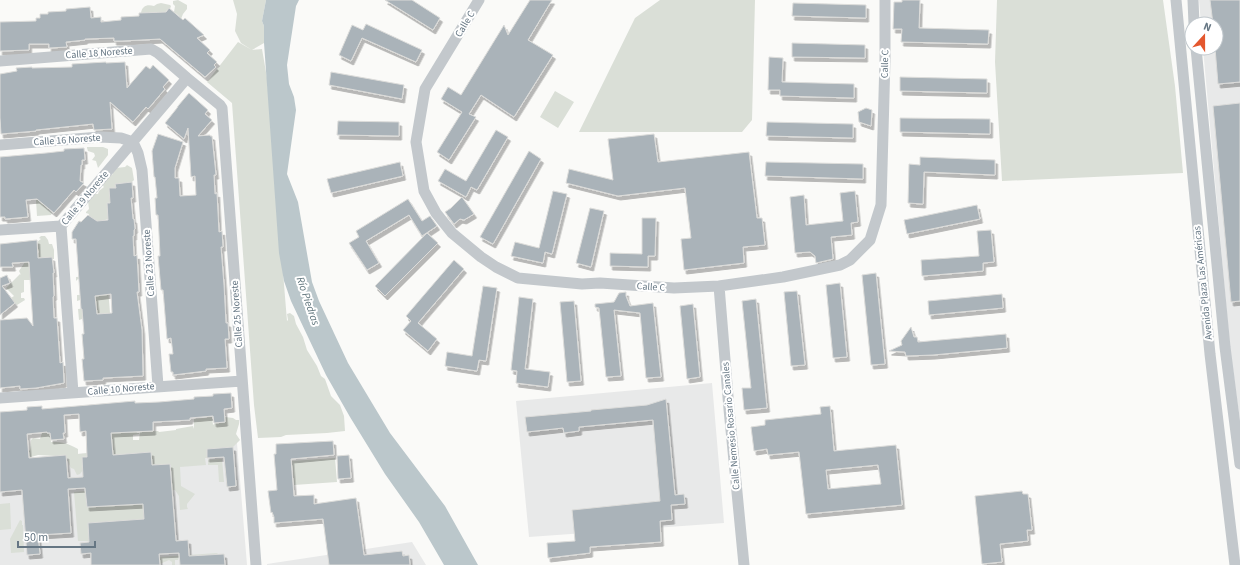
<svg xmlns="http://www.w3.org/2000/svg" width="1240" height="565" font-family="'Source Sans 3',sans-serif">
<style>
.built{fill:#e8e9e9}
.green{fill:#dadfd7}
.water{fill:#bbc7cb}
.building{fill:#aab3b9;stroke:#dcdcda;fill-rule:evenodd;filter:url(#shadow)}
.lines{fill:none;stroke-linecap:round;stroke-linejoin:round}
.minor{stroke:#c3c8cc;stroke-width:11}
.labels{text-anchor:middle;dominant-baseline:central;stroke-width:4;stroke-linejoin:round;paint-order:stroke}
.street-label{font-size:10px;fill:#657683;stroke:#fff}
.water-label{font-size:11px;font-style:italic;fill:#60757c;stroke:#fff}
</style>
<defs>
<filter id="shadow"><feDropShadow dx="2.5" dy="4" stdDeviation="0" flood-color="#0004"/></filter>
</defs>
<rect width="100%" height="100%" fill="#fafaf8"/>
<path class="built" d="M1199,0H1240V421L1230,348L1203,48H1216V24H1201Z
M712,383L724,523L529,537L516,401Z
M237,443L247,565H0V460L178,446Z
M412,542L426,565H267V564Z"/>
<path class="green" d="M178,0L187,5V9L183,14L181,19H178L179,16L174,12L175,6L173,4V1Z
M233,0H266L262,21L264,26V43L252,50L241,43L235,31L237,14Z
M660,0H755L752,120L742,132H579L635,18Z
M997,0H1163L1175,86L1183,173L1002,181L995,62Z
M161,3L170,5L171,6L170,9L169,8L161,17L158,19L157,12L141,13C142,6 147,4 154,6L157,4Z
M238,42L252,50L262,49L267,78L287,321L288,320L287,314L290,313L294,316L296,324L303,337L307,350L317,366L321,376L325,379L331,396L340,405L344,416L345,431L327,433L286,435L281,437L258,438L254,405L232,103L207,82Z
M555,91L574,102L558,128L540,117Z
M87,147H103L108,149V155L98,168L96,161L92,160L95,156L94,153L88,151L87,148Z
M127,165L132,168L134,180L132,182L115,184L116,188H109L119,202L107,203L108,219L102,221L103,228L89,216V214L86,213V212L89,209L88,201L95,194H98L99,191L104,187L103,186C104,180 108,177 113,174V171L116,168L125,167Z
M36,200H41V202L52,213L51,215L37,216Z
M41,236H45L48,240L49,244H52L54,250V259H52V257L33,259L39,252C37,247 35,242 41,239L39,238Z
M25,262H28V263L30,265L37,276H30V280H24V292L21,293V298H24L25,300L17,305L11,298L14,296L6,288L20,274L21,275L19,271Z
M107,275L110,313L82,315V319L79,320L78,309L96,307L80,298V300L77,301V295L100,294L98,278L78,279L76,281V277Z
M212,417L213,425L215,423L225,422V417L233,418L236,420H239V424L236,434L240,440L233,447L207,449V458H205L206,465L180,467L181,486L195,494L187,504V507L188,509L180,510L179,496L175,490L154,491L156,488L172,487L171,465H154L152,473L151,452L82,457L83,470L80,474L77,475L74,469L71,468L68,462V459L60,455L56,456L38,455L31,457L29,456L28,452L30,450L31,440L33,438L40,439L42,433L47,431L48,433H50L51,442C64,442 67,443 78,449V454L107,451L111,433L120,431H136L137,433H139V434L133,435V440H139L140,432L158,431L159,432L176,430V429L193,426L194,429V419Z
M335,458L337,482L294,485L292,461Z
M222,459L224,482H219L218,465H208V460Z
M147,487L145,519L88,523L89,541H78L74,492L85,491L87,507L137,504Z
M10,503L11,529L0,530V504Z
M20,520L22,521V525H23L24,552L11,553L10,539Z
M217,553L218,554L179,557L178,560H175V565H172V562L169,560L160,564L159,557Z"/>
<path class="water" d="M266,0H299L296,6L287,65L289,84L294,97L296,110L287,174L298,202L312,282L319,301L348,363L390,433L445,506L478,565H444L419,522L385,474L350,417L326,375L291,301L284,281L279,253L264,43V26L262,21Z"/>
<path class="building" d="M385,0H412L440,18L433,30Z
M530,0H552L528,40L553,55L514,117L481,95L469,114L476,117L449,160L437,152L462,112L441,99L448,87L461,95L504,25L508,35Z
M902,0H920L919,28L989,30L988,44L901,42L902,29H893L894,2H902Z
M1210,0H1240V82L1218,84L1215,48H1216V24H1213Z
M793,3L866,5V18L792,16Z
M90,7L91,18L101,17V22L121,20V17L139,16V13L166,12L169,8L183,20L185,18L204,35L197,38L210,50L207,53L217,62L214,65L216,67L205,77L160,39L122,41H114V38L85,39V40L66,42L67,47L49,48V44H29V50L0,51V22L36,21V18H40V14H48V12L66,11V9Z
M366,24L422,50L416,62L362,38L351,61L339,55L352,25L363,30Z
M792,43L865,45V58L792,57Z
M769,57L783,58L782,82L854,84V98L780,96V90H768Z
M106,62V63L125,62L127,88L146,66L150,69L153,65L169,80L163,87L165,89L148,109L146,107L133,122L110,102L112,129L94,130L93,124L36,130V131L1,134L0,118V74L17,71L16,68L32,67V68L72,67V64Z
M331,72L404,85L402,99L329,85Z
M900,77L987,79V93L900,91Z
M189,93L208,110L205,114L212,120L198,136L210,135V136H212L216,175H214L215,194L217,193L219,232L222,231L223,247H221L224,285L226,323H228L229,339H225L227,368L206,369V371L173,375V372H171L169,354H173L171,338L167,339L163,290H161L158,256H160L159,234L158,215H156L155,198H157L155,177H154L152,151L158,134L183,142L175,168V178H179L180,196L196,195L195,176L191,177L188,128L184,139L165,123L177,108L178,106Z
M1240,103V301L1231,302L1213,106Z
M866,108L872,110L871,126L859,122L858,112Z
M900,118L990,119V134L900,132Z
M338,121L399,122V136L337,135Z
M767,122L853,124V138L766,136Z
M496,130L508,137L477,190L471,187L466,197L438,181L445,169L466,181Z
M654,134L658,162L749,152L757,218H762L765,245L743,247L744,263L684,270L681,239L691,238L685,188L618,196L566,183L569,169L613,180L608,139Z
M84,148L85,160H82V165H81L80,181L84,183L76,192L74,190L54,213L37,199L26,200L28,217L5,219V217H0V157L46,153L64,151V149Z
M529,151L541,159L493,244L480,237Z
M920,157L995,160V175L924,172L923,204L908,203L909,164L920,165Z
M400,162L403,176L331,193L327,179Z
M766,162L863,164V179L765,176Z
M132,182L133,198H131L133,219H134L135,229L134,230V236H133L134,256L137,255L138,273L139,292H137L142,330L143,376L103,378V380L84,381L82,359H84L82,334H84L82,309H81L76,239H72V232L79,221L81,222L88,215L97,221L108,220L107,203H110L109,188H116L115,184ZM111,294L112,313L97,314L95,296Z
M553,191L567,194L552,254L545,252L543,263L511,256L515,242L539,248Z
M855,191L858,222L851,223L852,235L831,237L833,259L816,263L815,256L810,252L795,253L790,197L804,195L806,225L843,221L840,193Z
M462,197L474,214L464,220L460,219L454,224L445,212L451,208Z
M408,199L422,221L430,216L437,226L422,236L409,215L366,241L379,263L367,270L349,243L359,237L356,231Z
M977,205L980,219L907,234L904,220Z
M590,208L604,211L591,267L576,263Z
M642,218H656L655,256H648V267L610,266V253L642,254Z
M991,230L994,262L983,263V271L922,276L921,260L979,256L977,231Z
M427,233L438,243L385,296L375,286Z
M37,240L38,258L52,257L54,273H53L54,296L53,297L54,318H57L60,363L63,362L64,383L36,388L20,389V386L0,388V320L27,318L33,326L29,262L12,263L13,267H0V244Z
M454,260L464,269L418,323L437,339L428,351L403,330L411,321L406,316Z
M876,273L885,364L871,365L862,275Z
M7,275L10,283L2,286L15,303L0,315V278Z
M840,283L847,357L833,358L826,285Z
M483,286L497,288L486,361L479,360L477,371L445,366L447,352L472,356Z
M797,291L805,365L791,366L784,292Z
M626,292V296L630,306L653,303L661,377L646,378L640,313L614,310L621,376L606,377L599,308L595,307V304L614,302L619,293Z
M1002,294L1003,308L929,315L928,301Z
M519,297L533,299L525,369L550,372L548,387L516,383L517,371L511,370Z
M756,299L767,408L744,410L742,388H751L742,301Z
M574,301L581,381L567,382L560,302Z
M693,304L700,377L687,379L680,306Z
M911,327L914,337H917L918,342L1006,334L1007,348L933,355L906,356L905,352L889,351L902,345L901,341Z
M231,393L232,408L224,409L225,422L214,423L213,416L190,418V420L153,422V431L111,433L113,455L151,452L152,465L170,464L176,541L188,540L189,556L224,554L225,565H180L179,553L159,554L160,565H91V553L81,554L80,543L89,542L88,523L144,519L143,504L87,507L85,488L68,489L71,533L38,535L40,554L27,555L22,490L0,492V412L27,410V407L42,406V409L135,401V403L159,402L194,399V397L213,396V394ZM79,414L80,432L86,431L87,457H82L83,477L68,478L66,455L29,458L27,434L47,432V433H50L51,440L64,439L63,433H65L64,415Z
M666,399L675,495L684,494L685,504L671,505L672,520L660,521L661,542L590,547V553L548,558L547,543L575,541L572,510L660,501L653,420L579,427V431L564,433L563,428L527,432L525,417L591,411V410L647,405Z
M830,406L834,451L896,445L902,505L806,514L799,452L768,455L767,449L754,451L751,427L765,425V420L821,414L820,407ZM878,465L881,484L828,489L826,470Z
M333,441L334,455L291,459L294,496L314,495V504L356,498L364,555L402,551L403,556L409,555L410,565H329L323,519L274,523V517L272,512L271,513L268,491L277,490L274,454H276V444Z
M233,447L236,486L227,487L224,457L207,458V449Z
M349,455L351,478L338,479L337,456Z
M1022,491L1023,494H1028L1032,530H1027L1028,541L1000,544L1002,562L982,564L975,496Z"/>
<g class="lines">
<path class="minor" d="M479,0L425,89L416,142L424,191L436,213L452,233L481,257L496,267L518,278L582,284L600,283L674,288L719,286L783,277L840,265L850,260L870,240L881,205L885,59V0
M1176,0L1210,354L1235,565
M1193,0L1194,24
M1196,48L1225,347L1240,464
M0,61L151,49L158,53L187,78L220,105L222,108L256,565
M0,145L100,137L121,138L133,142L138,153L142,170L158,386
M0,230L61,226
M719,286L729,409L744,565
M73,393L61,226L187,78
M0,398C81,393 161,386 242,381"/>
</g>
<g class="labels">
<g class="street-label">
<text transform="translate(465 24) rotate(-59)">Calle C</text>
<text transform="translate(99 53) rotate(-4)">Calle 18 Noreste</text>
<text transform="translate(885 64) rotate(-89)">Calle C</text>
<text transform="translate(67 140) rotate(-4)">Calle 16 Noreste</text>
<text transform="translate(85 198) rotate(-50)">Calle 19 Noreste</text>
<text transform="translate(149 263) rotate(-94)">Calle 23 Noreste</text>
<text transform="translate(1203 283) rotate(-96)">Avenida Plaza Las Américas</text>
<text transform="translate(651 287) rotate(4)">Calle C</text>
<text transform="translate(237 314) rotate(-94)">Calle 25 Noreste</text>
<text transform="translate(121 389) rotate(-5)">Calle 10 Noreste</text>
<text transform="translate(731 426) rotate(-95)">Calle Nemesio Rosario Canales</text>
</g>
<g class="water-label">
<text transform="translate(308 301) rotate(71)">Río Piedras</text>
</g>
</g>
<g transform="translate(1204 36) rotate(21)"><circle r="19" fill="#ffffff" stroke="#c1c8cd"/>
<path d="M0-3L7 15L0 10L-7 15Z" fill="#e4572e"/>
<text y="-6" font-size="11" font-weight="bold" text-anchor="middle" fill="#657683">N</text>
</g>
<path d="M18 541v6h77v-6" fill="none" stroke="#657683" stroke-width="2"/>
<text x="24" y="541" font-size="12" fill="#657683" stroke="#ffffff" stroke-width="3" paint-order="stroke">50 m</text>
</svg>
